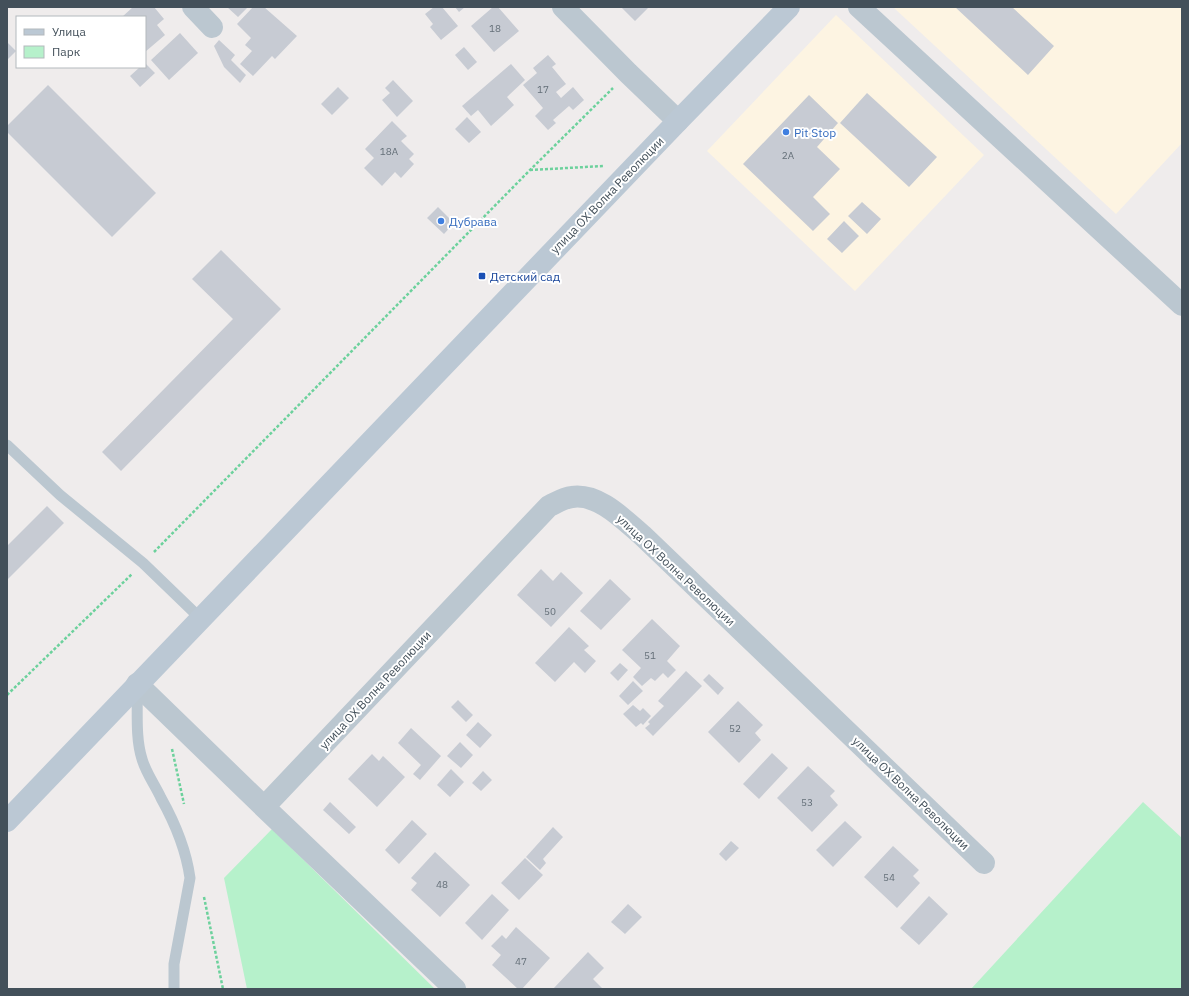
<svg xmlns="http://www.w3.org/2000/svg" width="1189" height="996" font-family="'IBM Plex Sans',sans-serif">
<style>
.commercial{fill:#fdf4e2}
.green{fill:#b6f1cb}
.building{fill:#c7cbd3}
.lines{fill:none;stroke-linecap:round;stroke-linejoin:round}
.path{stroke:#6cd19c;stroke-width:2.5;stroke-dasharray:3 2;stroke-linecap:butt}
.lane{stroke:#bbc7d0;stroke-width:11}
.street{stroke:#bbc7d0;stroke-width:22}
.secondary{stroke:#bbc8d4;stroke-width:22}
.shop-dot{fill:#3f7fe0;stroke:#fff;stroke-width:1.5}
.transit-dot{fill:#1a4fb4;stroke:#fff;stroke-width:1.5}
.labels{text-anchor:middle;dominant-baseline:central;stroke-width:4;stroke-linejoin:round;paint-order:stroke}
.number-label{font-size:10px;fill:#646f78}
.shop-label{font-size:12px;fill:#366cbe;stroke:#fff;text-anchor:start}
.street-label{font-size:12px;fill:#43505a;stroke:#fff}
.transit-label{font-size:12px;fill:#164399;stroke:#fff;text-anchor:start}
</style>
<rect width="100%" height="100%" fill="#efecec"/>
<path class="commercial" d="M893,7H1182V143L1116,214Z
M836,15L984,155L855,291L707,151Z"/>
<path class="green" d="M1143,802L1182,838V989H971Z
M272,829L435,989H247L224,878Z"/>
<path class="building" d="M133,7H154L164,19L157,25L165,35L145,52V17H122Z
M227,7H248L238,17Z
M253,7H264L297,36L275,59L272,56L253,76L240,64L252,51L245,45L251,38L237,24Z
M434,7H442L458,26L441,40L430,27L433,24L425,14Z
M455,7H465L459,12Z
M493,7H498L519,31L494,52L471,26Z
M621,7H646L648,8L635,21Z
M955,7H1012L1054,46L1028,75Z
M180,33L198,53L169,80L151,60Z
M219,40L235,55L231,60L246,75L240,83L224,67L214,46Z
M7,42L16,51L7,60Z
M464,47L477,62L468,70L455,55Z
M548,55L556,64L552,67L566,84L556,92L561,98L573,87L584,100L573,110L569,106L553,120L556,123L548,130L535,116L543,108L523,85L537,73L533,68Z
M145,63L155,73L140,87L130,76L140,67H145Z
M511,64L525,80L507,97L514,105L491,126L478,110L471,116L462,106Z
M393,80L413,101L397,117L382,100L390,93L385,88Z
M48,85L156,193L112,237L7,132V126Z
M338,87L349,98L332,115L321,104Z
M867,93L937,157L909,187L840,123Z
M809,95L838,123L817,147L840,169L813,197L830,214L813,231L743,164Z
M467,117L481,132L469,143L455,129Z
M392,121L407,136L401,141L414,154L409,159L414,164L401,178L395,172L382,186L364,168L374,158L365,149Z
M862,202L881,219L867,234L848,216Z
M438,207L454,223L444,234L427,218Z
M844,221L859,236L842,253L827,239Z
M221,250L281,309L121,471L102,452L233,319L192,279Z
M47,506L64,523L7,580V546Z
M541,569L553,581L561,572L583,593L551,627L517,595Z
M610,579L631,599L601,630L580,611Z
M652,619L680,646L667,661L676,670L668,678L663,673L655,681L651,678L642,686L633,677L641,668L622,650Z
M569,627L589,646L584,650L596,661L585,673L574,662L555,682L535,663Z
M620,663L628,670L618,681L610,673Z
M686,671L702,686L653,736L645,728L650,724L648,722L664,706L658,701Z
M709,674L724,688L718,695L703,680Z
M633,681L643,691L628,705L619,696Z
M458,700L473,715L466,722L451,707Z
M738,701L763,725L755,733L761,740L739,763L708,732Z
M633,705L640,711L643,708L651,716L643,725L641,723L636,727L623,714Z
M478,722L492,735L480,748L466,735Z
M411,728L441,756L420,780L413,774L421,765L398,743Z
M460,742L473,755L461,768L447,756Z
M772,753L788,768L759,799L743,784Z
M372,754L379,761L383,756L405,777L377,807L348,779Z
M808,766L835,791L830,796L838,805L812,832L777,798Z
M451,769L464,782L450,797L437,785Z
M483,771L492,780L481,791L472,783Z
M330,802L356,827L349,834L323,810Z
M412,820L427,834L399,864L385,850Z
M845,821L862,837L833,867L816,850Z
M553,827L563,837L543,859L546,863L540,870L526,857Z
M731,841L739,848L726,861L719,854Z
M893,846L919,870L913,876L920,883L897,908L864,877Z
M435,852L470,885L440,917L411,890L417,883L411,878Z
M525,858L543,875L519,900L501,883Z
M492,894L509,910L482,940L465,923Z
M929,896L948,914L919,945L900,928Z
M628,904L642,917L625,934L611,922Z
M516,927L550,958L522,989H518L492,965L501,955L491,946L502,935L506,939Z
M588,952L604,968L593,979L603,989H553Z"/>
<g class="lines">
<path class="path" d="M530,170L604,166
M154,552L529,171L613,88
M7,695L132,574
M172,749L184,804
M204,897L223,989"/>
<path class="lane" d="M7,445L60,495L143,563L200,618
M137,686C138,710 135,737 142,759C146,773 155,785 161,798C175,823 186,849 190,878L174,964V989"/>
<path class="street" d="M193,7L212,27
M563,7L628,73L678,121
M859,7L1182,305
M137,684L264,807L455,989
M264,807L549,506C556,503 563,498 572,497C599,493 624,520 643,536L984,863"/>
<path class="secondary" d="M7,821L678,121L789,7"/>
</g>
<g class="shop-dot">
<circle cx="786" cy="132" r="4"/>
<circle cx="441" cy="221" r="4"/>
</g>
<rect class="transit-dot" x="478" y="272" width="8" height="8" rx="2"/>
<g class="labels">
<g class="number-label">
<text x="495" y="28">18</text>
<text x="543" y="89">17</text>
<text x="389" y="151">18А</text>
<text x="788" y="155">2А</text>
<text x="550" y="611">50</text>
<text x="650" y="655">51</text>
<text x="735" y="728">52</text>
<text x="807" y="802">53</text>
<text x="889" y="877">54</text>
<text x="442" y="884">48</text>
<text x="521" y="961">47</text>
</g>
<g class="shop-label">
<text x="794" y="132">Pit Stop</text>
<text x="449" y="221">Дубрава</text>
</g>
<g class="street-label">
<text transform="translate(607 195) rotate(-46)">улица ОХ Волна Революции</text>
<text transform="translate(676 570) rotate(43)">улица ОХ Волна Революции</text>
<text transform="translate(375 690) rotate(-47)">улица ОХ Волна Революции</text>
<text transform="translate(911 793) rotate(44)">улица ОХ Волна Революции</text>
</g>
<g class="transit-label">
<text x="490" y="276">Детский сад</text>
</g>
</g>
<rect width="1189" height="996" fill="none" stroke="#43505a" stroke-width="16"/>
<rect x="16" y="16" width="130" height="52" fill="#ffffff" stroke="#b4b9bd"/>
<rect x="24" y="29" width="20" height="6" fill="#bbc8d4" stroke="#b4b9bd"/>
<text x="52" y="36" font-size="12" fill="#43505a">Улица</text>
<rect x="24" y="46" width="20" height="12" fill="#b6f1cb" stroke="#b4b9bd"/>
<text x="52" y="56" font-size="12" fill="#43505a">Парк</text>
</svg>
